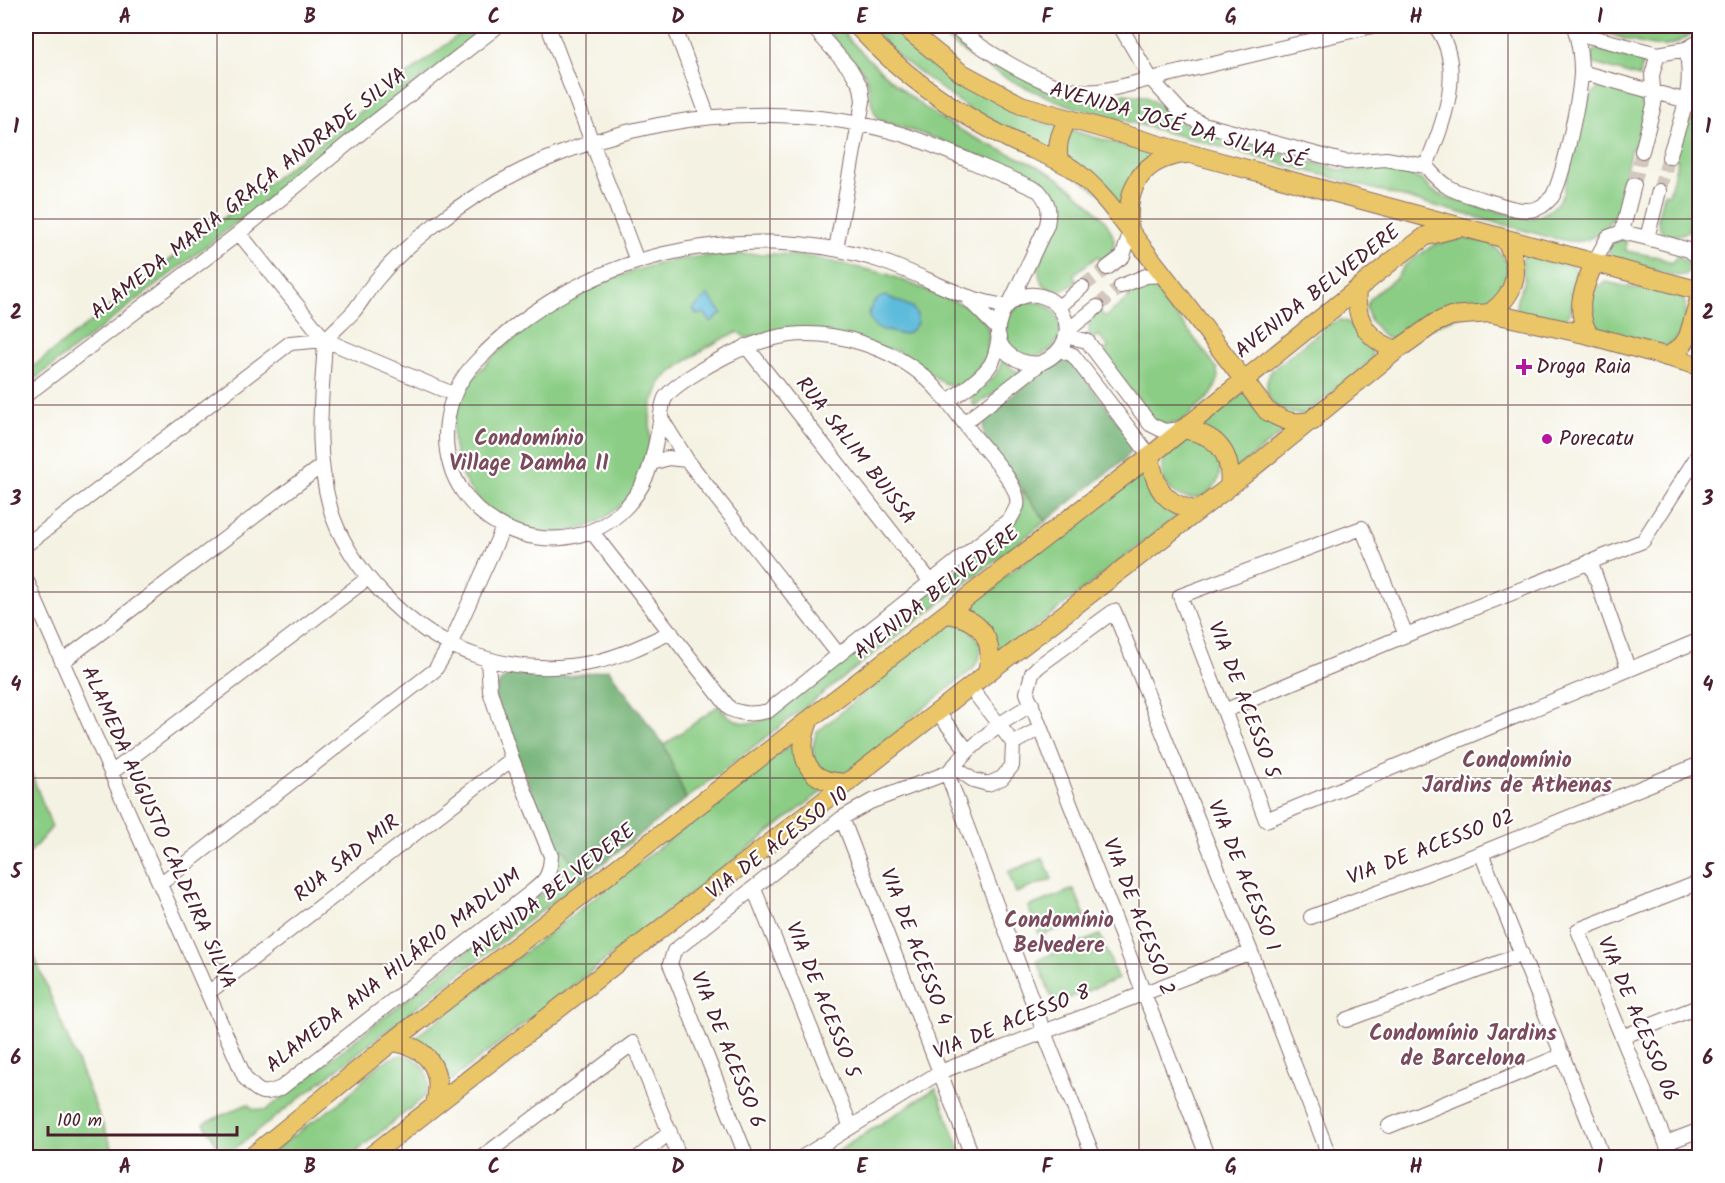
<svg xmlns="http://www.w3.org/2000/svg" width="1725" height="1183" font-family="Kalam,sans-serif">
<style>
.green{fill:#8bcd85;stroke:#6a7658;stroke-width:1.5}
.forest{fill:#70b072;stroke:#5d684e;stroke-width:1.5}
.water{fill:#5dbbdb;stroke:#546d83;stroke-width:1.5}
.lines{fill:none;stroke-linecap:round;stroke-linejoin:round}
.minor-tunnel{stroke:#d2c8bd;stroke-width:14;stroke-dasharray:14 7;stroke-linecap:butt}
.minor-casing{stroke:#86696b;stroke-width:16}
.major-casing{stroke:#86696b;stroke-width:20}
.minor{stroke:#fff;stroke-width:14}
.major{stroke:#eac669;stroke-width:18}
.grid{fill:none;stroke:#4a1f2b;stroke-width:1.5;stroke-opacity:0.55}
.poi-dot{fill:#b5179e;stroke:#fff;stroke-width:2}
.labels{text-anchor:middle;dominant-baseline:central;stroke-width:4.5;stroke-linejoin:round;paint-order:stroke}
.street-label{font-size:21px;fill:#4a1f2b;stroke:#fff}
.poi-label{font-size:21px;fill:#4a1f2b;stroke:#fff;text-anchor:start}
.neighbourhood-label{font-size:22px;font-weight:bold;fill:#7b4b5c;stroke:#fff}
.neatline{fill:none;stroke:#4a1f2b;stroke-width:2}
.grid-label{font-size:20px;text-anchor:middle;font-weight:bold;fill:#4a1f2b}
</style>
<rect width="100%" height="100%" fill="#fff"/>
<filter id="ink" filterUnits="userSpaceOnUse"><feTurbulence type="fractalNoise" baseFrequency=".0167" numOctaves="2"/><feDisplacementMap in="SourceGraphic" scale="12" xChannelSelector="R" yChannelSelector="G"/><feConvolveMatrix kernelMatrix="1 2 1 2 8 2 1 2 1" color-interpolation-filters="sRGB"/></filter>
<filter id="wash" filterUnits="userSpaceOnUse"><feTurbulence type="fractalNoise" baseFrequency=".008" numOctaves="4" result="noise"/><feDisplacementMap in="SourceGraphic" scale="24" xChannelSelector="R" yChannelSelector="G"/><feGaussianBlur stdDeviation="1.35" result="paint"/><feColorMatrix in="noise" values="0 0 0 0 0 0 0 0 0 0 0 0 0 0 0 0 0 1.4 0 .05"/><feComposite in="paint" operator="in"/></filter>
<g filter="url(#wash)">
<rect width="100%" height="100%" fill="#f4f2e2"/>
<path class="green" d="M470,26H490L26,386V372Z
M822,26H838C856,50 900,89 925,108C938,117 953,126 968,134C992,148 1019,156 1043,169C1063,180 1114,218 1114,243C1114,251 1109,257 1103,262L1098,256L1073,275L1077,282C1060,296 1037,292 1039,267L1057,218L1056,203L1047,190L1031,179L938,139L881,121C867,109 873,88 864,73Z
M868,26H894L1019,113L1036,120L1156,155L1121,208L1012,132L970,110L900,58Z
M929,26H943L958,39L999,65L1047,89L1089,101L1122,94L1145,96L1159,105L1178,121L1197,130L1341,170L1396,169L1421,180L1433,191L1450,199L1524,218C1541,219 1555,209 1563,194L1584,109L1594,91C1603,85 1611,86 1621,89C1659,99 1644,120 1637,149L1631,148L1623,183L1628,184C1621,207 1607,236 1581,241C1572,243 1561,239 1552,238L1071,106C1015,86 975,63 929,26Z
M1590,26H1699L1700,28C1691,34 1681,42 1671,45C1652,51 1608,34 1590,26Z
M1598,49L1644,62L1640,70L1639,77L1594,64L1591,56L1593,51Z
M1695,118L1699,119V192L1689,230C1677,240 1656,236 1658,217C1659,209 1662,201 1664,193L1669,194L1678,159L1673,158L1687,122Z
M1462,238L1489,242L1497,249L1508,264L1506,284L1494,300L1486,305L1400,340L1385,338L1370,320L1366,307L1371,297L1397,277L1406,264L1423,252L1434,245Z
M1621,240L1626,241V251L1658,257L1672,263L1677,255L1689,264V270L1685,275L1675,276L1613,260L1609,255V246L1613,242Z
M778,254L810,257L887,274L968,307L984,321L988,329L989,336L986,357L975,373L960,385L954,386L944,383L898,351L780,332L746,338L738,332C708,344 684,361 660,382C659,394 653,397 651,408C649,420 651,432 650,444C650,461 638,484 628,498C624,504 617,508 611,513C561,554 479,527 459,467C453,450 451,430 456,413C461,388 479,371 496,354C542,311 596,280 657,264C696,254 738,254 778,254Z
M1525,256L1570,265L1574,267L1579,272L1570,313L1564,321L1519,312C1511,302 1523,291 1524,279C1524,273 1522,266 1522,259Z
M1607,282L1637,289L1654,288L1671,292L1683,298C1691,313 1682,343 1664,346L1627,337L1616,339L1587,325C1590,306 1586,289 1607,282Z
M1144,285L1156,289L1161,295L1217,368L1218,380L1212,394L1182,421L1169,425L1158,424L1101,353L1109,347L1098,335L1092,340L1089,334V322L1099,310L1105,317L1130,297L1127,293L1137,286Z
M1006 329a27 27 0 1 1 54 0a27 27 0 1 1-54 0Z
M1341,320C1351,321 1369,340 1372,350C1372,351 1372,359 1372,360L1305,414C1279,417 1256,395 1272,370L1331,323Z
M1002,359L1014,370L1024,373L975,406L972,402V397C984,386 1000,376 1002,359Z
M1243,391L1287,429L1235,470L1199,426Z
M1162 469a29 29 0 1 1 58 0a29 29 0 1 1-58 0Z
M1147,466L1182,512L996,658L963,609Z
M1021,489L1046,521L686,799L664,745L718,706C732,723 751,729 770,716L1011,527C1021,516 1025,504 1021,489Z
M953,622L967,625L981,644L980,657L973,669L914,716L889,741L846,773L825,772L816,763L812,750L816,733L880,680L896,662L946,624Z
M798,739L825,789L443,1087L412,1040Z
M26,760L52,827L26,857Z
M555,849L565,850L581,880L224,1157L204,1123L248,1104L253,1109L266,1110L541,894C552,881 562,866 555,849Z
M1043,858L1052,879L1016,893L1008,872Z
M1074,889L1086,918L1040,936L1028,907Z
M1100,935L1118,979L1054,1004L1037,960Z
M26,936L114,1152L118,1157H26Z
M402,1055C424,1057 437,1081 422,1099L363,1146L352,1157H267C290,1136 318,1119 343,1100C361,1085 376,1059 402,1055Z
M936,1088L963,1157H829Z"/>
<path class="forest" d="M1061,361L1072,362L1131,438C1133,447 1131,452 1125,459L1046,521L987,442C981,431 982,421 991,412L1054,363Z
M608,669L664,745L686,799L581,880L565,850L555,849L495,701C495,689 499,679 511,675C520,672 545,677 557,677C574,676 591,673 608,669Z"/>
<path class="water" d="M708,295L722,313L711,322L704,313L697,315L693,309Z
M886,296L912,307L917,315V323C909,336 901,336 889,331C885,330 879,330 876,327C862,316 872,298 886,296Z"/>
</g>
<g filter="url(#ink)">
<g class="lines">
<path class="minor-tunnel" d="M1634,185L1642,151
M1659,191L1669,157
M1082,287L1107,268
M1097,307L1121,286"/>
<g class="minor-casing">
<path id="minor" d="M548,26L637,261
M674,26L708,117
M812,26L851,70L861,87L863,101L836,249
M953,26C982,49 1041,87 1079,91C1102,94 1128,84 1151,79L1183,114L1203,124L1346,162L1386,159L1426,166C1446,192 1458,192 1488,201C1503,205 1526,216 1542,206C1545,204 1549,200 1552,197C1563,180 1581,92 1581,71C1581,57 1578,39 1574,26
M1120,26L1151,79L1372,26
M1576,33L1658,54L1686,49L1700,41
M1581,72L1687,101L1700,108
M1642,151L1654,105L1652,75L1658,54
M1669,157C1681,118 1695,89 1686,49
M1426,166C1443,124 1467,66 1435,26
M1622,232L1634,185
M239,233L325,340
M1647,238L1659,191
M1594,263L1608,237L1622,232L1647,238L1689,250L1700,259
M1107,268L1123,256L1130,232
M1121,286L1146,276L1164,275
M969,300L998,329
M1059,307L1082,287
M1067,331L1097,307
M1066,336L1087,341L1150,424L1164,431L1182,429
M325,340C334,330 345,321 354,311C362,301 369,288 378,278C395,257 416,239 437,223C563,125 748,89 901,134C927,142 952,153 977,164C997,173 1019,181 1039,191C1049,203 1050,210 1047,225L1010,303
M325,340C322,399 314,448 330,507C337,536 360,570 381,592C437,653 513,679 595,662C622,656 646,644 671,632
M746,346L931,582
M1060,350L1073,355L1150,456
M26,395L239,233L362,132L498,26
M948,401C961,392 982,378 991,364C996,356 997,346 999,337
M661,418L687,460L839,655
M964,423L1041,363C1095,338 1053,275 1013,301C1007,305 1002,312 1000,319C990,348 1016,366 1041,363
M652,463L668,458L687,460
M592,532L730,709C744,715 754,714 768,711L1010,519C1011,518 1016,508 1017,506C1022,486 983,448 971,432C957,414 944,395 928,380C893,348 837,330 790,335C767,338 746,346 726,356C712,363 673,385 665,398C661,406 661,418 659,427C652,463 648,487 620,513C573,555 498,543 463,492C436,452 442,397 476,362C578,254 740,216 881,261C924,275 962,301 1007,306
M26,545L290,343L325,340L453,394
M1590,561L1628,668
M26,579L245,1078C259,1093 262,1096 281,1088L530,893C545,881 550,877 551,856L512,759L490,691L488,661
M1406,635L1362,528L1180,596L1266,820L1700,640
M62,662L321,466
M1224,711L1406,635L1643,541L1700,452
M938,713L968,751
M1013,743L1041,728
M954,767L973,780L988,784L1002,778L1012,766L1013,743L970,687
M111,773L368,578
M947,773L1044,1032L1094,1158
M842,818L973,1158
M1481,853L1597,1142L1600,1151L1599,1158
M160,884L435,670L450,645L503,528
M754,889L851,1127
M1311,917L1481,853L1700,764
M208,993L512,759
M1346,1020L1522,954
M1622,1037L1700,1006
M1389,1126L1563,1055
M1666,1143L1700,1130
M481,1158L633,1043L680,1158
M638,1158L670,1132
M747,1158L673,971L670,964L674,951L842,818L870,802L947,773L968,751L998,725L1032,704
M801,1158L940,1072L1251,952
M1208,1158L1027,693L1032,673L1039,666L1114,611L1251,952L1330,1158
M1672,1158L1578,930L1700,882"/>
</g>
<g class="major-casing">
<path id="major" d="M857,26C900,73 951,110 1009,139C1030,150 1055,156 1074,170C1103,191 1124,224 1146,252C1187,305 1227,358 1267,411C1285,422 1293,424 1313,421
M903,26L960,72L1021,105L1191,154L1700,291
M1059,161C1056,144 1060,135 1067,120
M1130,231C1124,189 1141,158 1186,154
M1357,289C1354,319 1368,341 1397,350
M1490,313C1517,293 1523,268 1504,239
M1589,335C1574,308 1583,290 1594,263
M1667,357L1682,346L1688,337L1700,296
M1182,429C1216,434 1233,452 1229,487
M1150,456C1155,489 1164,504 1198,511
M946,614C981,618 997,641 986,674
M809,721C795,756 808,786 849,782
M392,1042C428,1046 444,1070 435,1104
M250,1158L392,1042L1150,456L1392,261L1426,236L1461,227
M368,1158L986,674L1229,487L1397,350L1435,323L1451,316L1490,313L1589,335L1700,366"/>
</g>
<use href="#minor" class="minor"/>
<use href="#major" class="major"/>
</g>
</g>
<path class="grid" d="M217,26V1158M402,26V1158M586,26V1158M770,26V1158M955,26V1158M1139,26V1158M1323,26V1158M1508,26V1158M26,219H1700M26,405H1700M26,592H1700M26,778H1700M26,964H1700"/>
<g class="poi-dot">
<path d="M1521 358h6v6h6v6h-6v6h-6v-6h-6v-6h6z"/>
<circle cx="1547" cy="439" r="6"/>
</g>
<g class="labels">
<g class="street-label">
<text transform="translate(1178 126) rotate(16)">AVENIDA JOSÉ DA SILVA SÉ</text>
<text transform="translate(249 194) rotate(-38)">ALAMEDA MARIA GRAÇA ANDRADE SILVA</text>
<text transform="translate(1318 292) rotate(-38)">AVENIDA BELVEDERE</text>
<text transform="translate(855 451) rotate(52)">RUA SALIM BUISSA</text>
<text transform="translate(937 593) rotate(-38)">AVENIDA BELVEDERE</text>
<text transform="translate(1243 700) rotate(69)">VIA DE ACESSO 5</text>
<text transform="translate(158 828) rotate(66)">ALAMEDA AUGUSTO CALDEIRA SILVA</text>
<text transform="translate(778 844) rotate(-37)">VIA DE ACESSO 10</text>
<text transform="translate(1431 848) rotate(-21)">VIA DE ACESSO 02</text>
<text transform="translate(347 859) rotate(-38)">RUA SAD MIR</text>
<text transform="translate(1243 876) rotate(68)">VIA DE ACESSO 1</text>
<text transform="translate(553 891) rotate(-38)">AVENIDA BELVEDERE</text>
<text transform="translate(1138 917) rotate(69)">VIA DE ACESSO 2</text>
<text transform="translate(915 947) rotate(69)">VIA DE ACESSO 4</text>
<text transform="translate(394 971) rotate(-38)">ALAMEDA ANA HILÁRIO MADLUM</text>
<text transform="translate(822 1000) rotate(68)">VIA DE ACESSO 5</text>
<text transform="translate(1637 1019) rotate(67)">VIA DE ACESSO 06</text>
<text transform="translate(1012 1023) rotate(-22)">VIA DE ACESSO 8</text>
<text transform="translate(727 1050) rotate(68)">VIA DE ACESSO 6</text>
</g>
<g class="poi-label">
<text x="1536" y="367">Droga Raia</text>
<text x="1559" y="439">Porecatu</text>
</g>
<g class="neighbourhood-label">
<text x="529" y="439">Condomínio<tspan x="529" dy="25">Village Damha II</tspan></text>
<text x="1517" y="761">Condomínio<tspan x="1517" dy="25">Jardins de Athenas</tspan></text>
<text x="1059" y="921">Condomínio<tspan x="1059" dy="25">Belvedere</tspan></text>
<text x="1463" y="1034">Condomínio Jardins<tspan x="1463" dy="25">de Barcelona</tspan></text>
</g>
</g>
<rect width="1725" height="1183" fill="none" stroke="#fff" stroke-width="66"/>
<path d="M48 1126v9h189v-9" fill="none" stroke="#4a1f2b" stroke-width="3"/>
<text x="57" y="1126" font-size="18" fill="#4a1f2b" stroke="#ffffff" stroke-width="4.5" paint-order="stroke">100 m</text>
<rect x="33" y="33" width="1659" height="1117" class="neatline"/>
<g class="grid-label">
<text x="125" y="23">A</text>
<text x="310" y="23">B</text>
<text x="494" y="23">C</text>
<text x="678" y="23">D</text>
<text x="862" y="23">E</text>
<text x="1047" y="23">F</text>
<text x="1231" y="23">G</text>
<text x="1416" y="23">H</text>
<text x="1600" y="23">I</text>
<text x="16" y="133">1</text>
<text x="1708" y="133">1</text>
<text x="16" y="319">2</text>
<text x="1708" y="319">2</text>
<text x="16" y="505">3</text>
<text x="1708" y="505">3</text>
<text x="16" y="691">4</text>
<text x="1708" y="691">4</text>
<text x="16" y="878">5</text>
<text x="1708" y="878">5</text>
<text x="16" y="1064">6</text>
<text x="1708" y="1064">6</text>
<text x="125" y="1173">A</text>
<text x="310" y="1173">B</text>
<text x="494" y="1173">C</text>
<text x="678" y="1173">D</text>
<text x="862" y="1173">E</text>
<text x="1047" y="1173">F</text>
<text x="1231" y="1173">G</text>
<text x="1416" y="1173">H</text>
<text x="1600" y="1173">I</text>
</g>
</svg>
